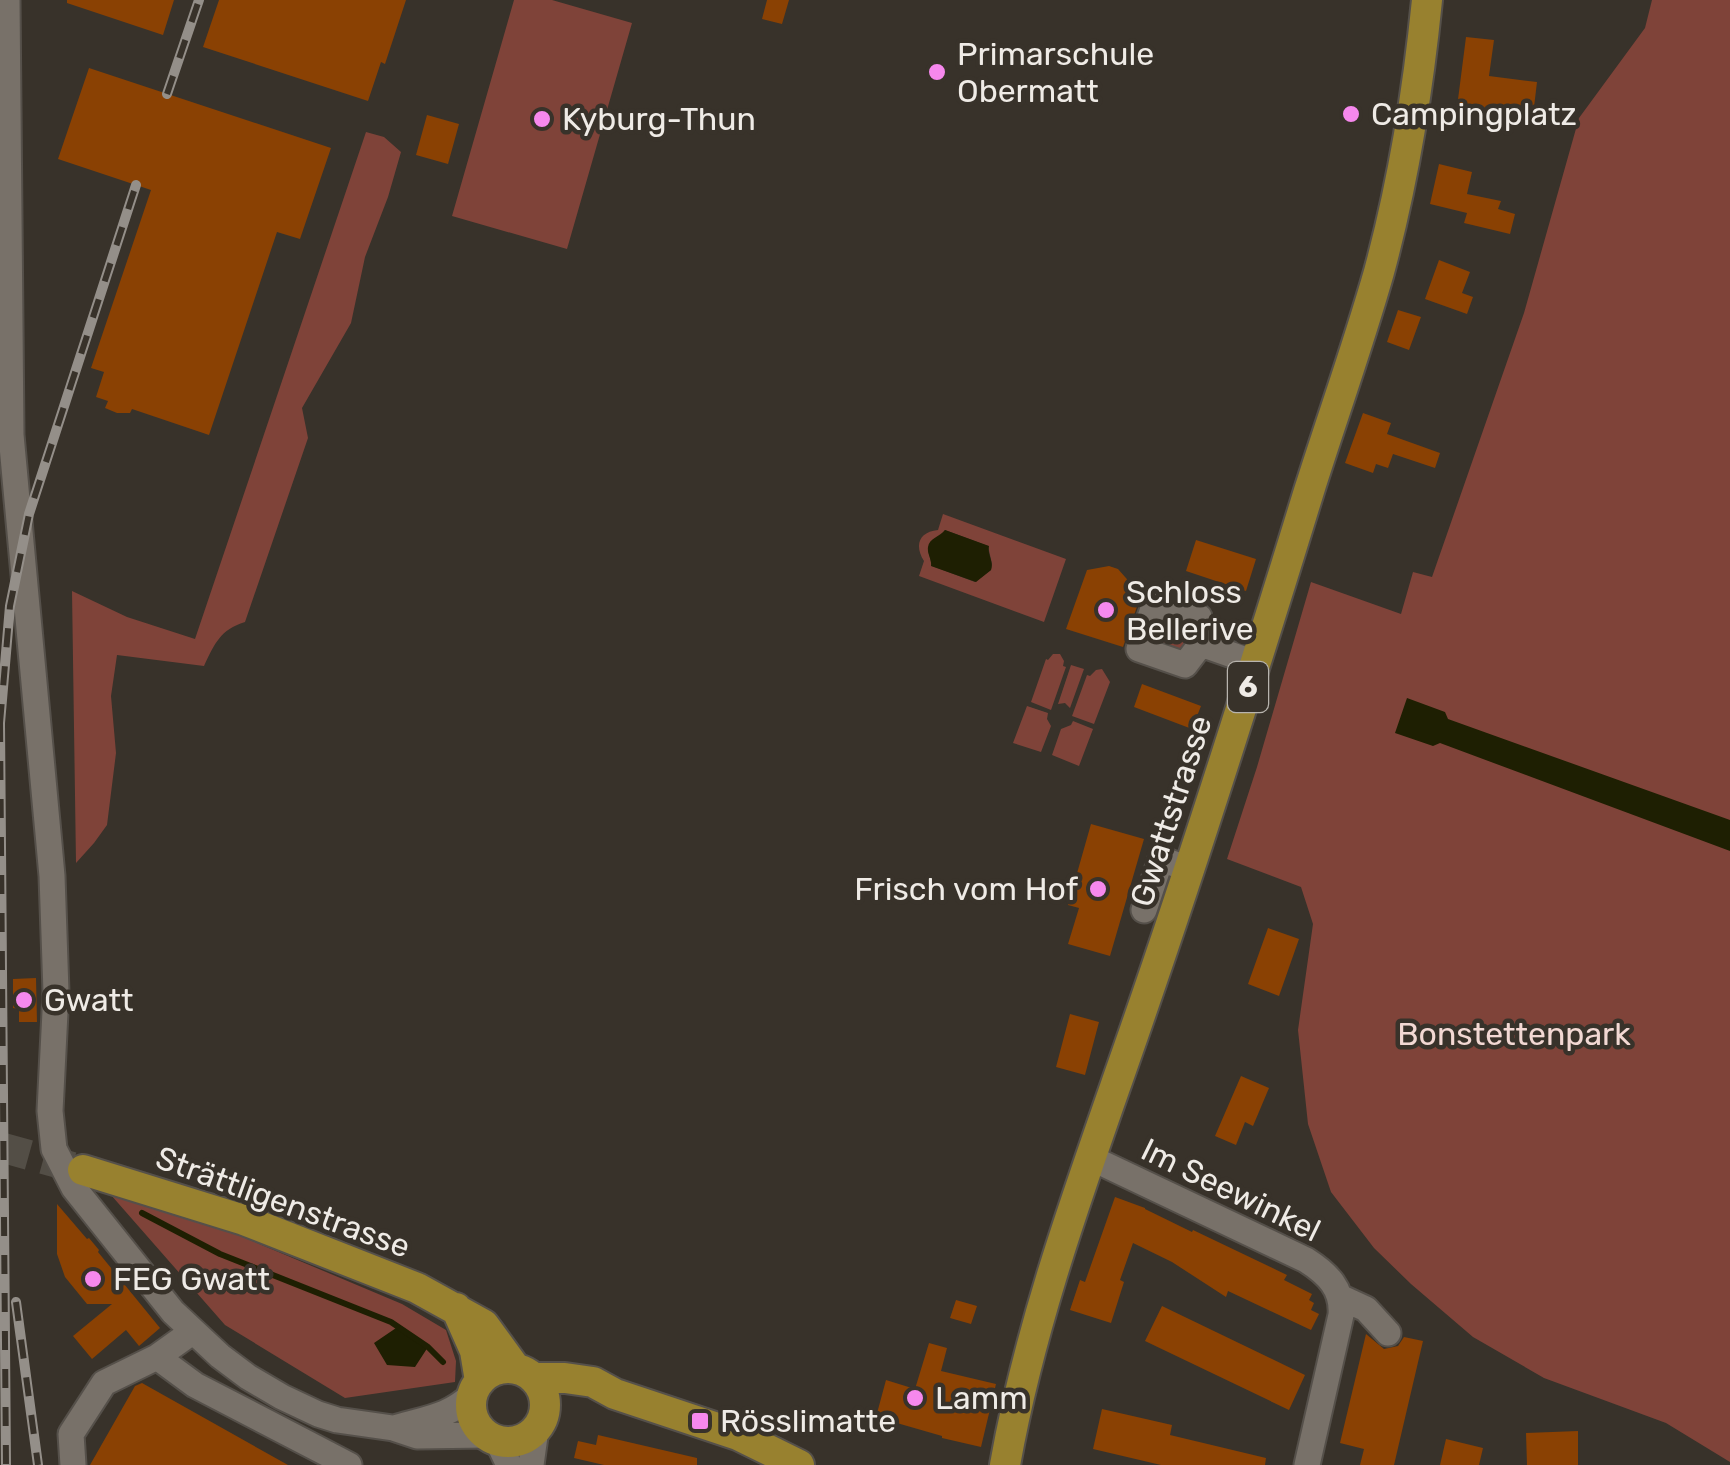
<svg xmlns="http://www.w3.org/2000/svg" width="1730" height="1465" font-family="Rubik,sans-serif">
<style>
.green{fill:#7f4339;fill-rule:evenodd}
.water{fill:#1e1f02}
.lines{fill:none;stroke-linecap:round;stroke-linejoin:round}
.stream{stroke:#1e1f02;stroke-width:6}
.building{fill:#8a4103}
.major-tunnel{stroke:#534e46;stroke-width:30;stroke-dasharray:30 15;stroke-linecap:butt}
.minor-casing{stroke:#55504a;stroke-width:29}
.major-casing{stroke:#55504a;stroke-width:34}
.minor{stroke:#787169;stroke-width:25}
.major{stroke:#98812f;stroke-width:30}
.rail-casing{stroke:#948f89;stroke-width:10}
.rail{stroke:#38322a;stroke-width:6;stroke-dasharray:19;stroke-linecap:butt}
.poi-dot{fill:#f688ed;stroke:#38322a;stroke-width:4}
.labels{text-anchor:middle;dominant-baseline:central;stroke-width:9;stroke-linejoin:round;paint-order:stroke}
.shield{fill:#38322a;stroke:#b8b4ae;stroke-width:2.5}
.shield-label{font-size:30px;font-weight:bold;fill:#efebe6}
.poi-label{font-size:32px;fill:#efebe6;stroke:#38322a;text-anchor:start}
.street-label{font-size:32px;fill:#efebe6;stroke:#38322a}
.park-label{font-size:32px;fill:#f2d8d3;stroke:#38322a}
</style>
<rect width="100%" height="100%" fill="#38322a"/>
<path class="green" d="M514,0H552L632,23L567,249L452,216Z
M1652,0H1730V1462L1666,1423L1544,1378L1473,1337L1411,1284L1374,1248L1331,1192L1308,1124L1298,1030L1313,924L1301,887L1227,859L1257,767L1311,582L1401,614L1413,572L1432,577L1524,313L1579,118L1645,28Z
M366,132L384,137L401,152L388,197L365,257L351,323L302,408L308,438L245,622C220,630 215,643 204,666L117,655L111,696L116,753L107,825L94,843L76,863L72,591L127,617L195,639Z
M943,514L1066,559L1044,622L919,576L924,561C914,545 919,532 938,530ZM945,530L988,546L992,564L991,570L975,582L932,566L928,550C934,536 938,540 945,530Z
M1163,616L1191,627L1193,633L1182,651L1154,640Z
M1053,654H1060L1064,661L1063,666L1066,667L1051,710L1031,702L1046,659L1048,660Z
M1071,665L1084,669L1070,708L1065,703L1058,704Z
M1102,669L1110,682L1094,724L1072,716L1087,675L1090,676L1096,670Z
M1027,706L1048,713L1047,719L1051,726L1041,752L1013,743Z
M1073,721L1093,729L1079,766L1052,755L1061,729L1071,725Z
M111,1195L224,1229L402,1304L446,1330L456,1361L455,1382L345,1398L225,1325Z"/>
<path class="water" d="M945,530L989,546C987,555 994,561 991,570L976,582L931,566C932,559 927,554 928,547C929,538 940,537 945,530Z
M1407,698L1445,712L1448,719L1730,820V851L1440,743L1433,746L1395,733Z
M399,1326L428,1347L415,1367L387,1365L374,1343Z"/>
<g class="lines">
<path class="stream" d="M142,1213L220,1254L391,1322L428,1347L443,1362"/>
</g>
<path class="building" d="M67,0H174L163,35L67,3Z
M219,0H406L385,64L381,62L368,101L203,47Z
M767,0H789L782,24L762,19Z
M1466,37L1494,40L1489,76L1537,82L1532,124L1456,115Z
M89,68L331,148L300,239L277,232L209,435L132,409L130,413H117L105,408L108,401L96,397L104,372L91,368L151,190L58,159Z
M427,115L459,124L448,164L416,155Z
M1439,164L1472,172L1467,194L1501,201L1498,209L1515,214L1510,234L1464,223L1467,213L1430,204Z
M1439,260L1470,272L1462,293L1473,297L1467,314L1425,299Z
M1398,310L1421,317L1409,350L1387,342Z
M1363,413L1391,423L1387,434L1440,453L1435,468L1393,454L1388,468L1376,464L1373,473L1345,463Z
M1196,540L1256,559L1246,591L1186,571Z
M1109,566L1118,569L1133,586L1145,591L1140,598L1123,647L1066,629L1087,570Z
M1142,684L1201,706L1192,729L1134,707Z
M1091,824L1144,839L1110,956L1068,944L1079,908L1068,905Z
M1268,928L1299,939L1279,996L1248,984Z
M36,978L37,1022H19V1009L13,1008V979Z
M1070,1014L1099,1022L1085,1075L1056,1067Z
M1241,1076L1269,1088L1253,1126L1245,1122L1236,1145L1215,1136Z
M1115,1197L1145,1208V1209L1192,1232L1193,1230L1287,1275L1284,1280L1312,1294L1309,1300L1314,1303L1311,1310L1319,1314L1311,1330L1228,1291L1226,1297L1172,1262L1133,1243L1120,1280L1124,1282L1111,1323L1070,1310L1080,1280L1085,1282Z
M57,1204L87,1239L89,1238L99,1250L98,1252L160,1328L139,1346L126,1330L92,1359L73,1336L112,1304H87L65,1277L57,1254Z
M956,1300L977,1306L971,1324L950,1318Z
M1162,1306L1305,1375L1289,1410L1145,1341Z
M1366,1334L1384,1349L1398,1346L1404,1337L1423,1341L1394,1465H1360L1364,1449L1340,1443Z
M929,1343L947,1348L941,1371L996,1384L981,1447L942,1438V1436L876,1417L886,1380L915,1389Z
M142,1383L288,1465H90L135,1386Z
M1102,1409L1172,1425L1170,1435L1266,1458L1265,1465H1161L1093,1449Z
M1578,1431V1465H1527L1526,1433Z
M598,1435L697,1458V1465H604L574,1458L578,1441L596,1445Z
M1446,1439L1483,1448L1479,1465H1440Z"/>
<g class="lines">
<path class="major-tunnel" d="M0,1147L83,1170"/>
<g class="minor-casing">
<path id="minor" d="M7,0L11,435L52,876L56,992L50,1111L54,1149L74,1188L173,1312L220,1356L248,1377L282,1397L318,1414L337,1420L393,1428L417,1436L486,1435
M1201,644L1185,665L1139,649L1155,603L1199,617L1201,644L1255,663
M1144,910L1161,859L1191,870
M1089,1157L1306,1260C1328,1274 1343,1289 1341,1315L1307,1465
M1340,1297L1366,1309L1388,1333
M157,1357L195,1385L349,1465
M398,1427C428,1418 448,1417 472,1395
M497,1440L509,1465
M73,1465L71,1434L104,1383L157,1357L192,1332
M531,1465L536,1429"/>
</g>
<g class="major-casing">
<path id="major" d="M83,1170L244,1220L417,1288L484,1325L516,1369
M456,1308L475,1351L480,1381
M471 1405a37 37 0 1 1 74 0a37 37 0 1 1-74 0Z
M533,1378H565L593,1382L615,1394L738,1435L799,1465
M1005,1465C1032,1313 1087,1169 1137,1024C1198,848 1254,670 1309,491C1332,418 1358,346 1379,272C1403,183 1418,91 1427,0"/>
</g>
<use href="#minor" class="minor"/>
<use href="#major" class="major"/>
<g class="rail-casing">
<path id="rail" d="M167,94L199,0
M0,723L6,1465
M0,723L10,606L29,514L136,185
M16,1302L38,1465"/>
</g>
<use href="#rail" class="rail"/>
</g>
<g class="poi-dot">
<circle cx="937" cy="72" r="10"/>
<circle cx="1351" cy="114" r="10"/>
<circle cx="542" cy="119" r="10"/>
<circle cx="1106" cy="610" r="10"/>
<circle cx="1098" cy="889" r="10"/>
<circle cx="24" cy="1000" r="10"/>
<circle cx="93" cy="1279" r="10"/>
<circle cx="915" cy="1398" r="10"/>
<rect x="690" y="1411" width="20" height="20" rx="5"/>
</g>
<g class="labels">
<rect class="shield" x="1228" y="662" width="40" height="50" rx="8"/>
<g class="shield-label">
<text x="1248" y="687">6</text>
</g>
<g class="poi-label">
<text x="957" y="54">Primarschule<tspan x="957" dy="37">Obermatt</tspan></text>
<text x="1371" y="114">Campingplatz</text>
<text x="562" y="119">Kyburg-Thun</text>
<text x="1126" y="592">Schloss<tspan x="1126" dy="37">Bellerive</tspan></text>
<text x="1078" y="889" text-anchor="end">Frisch vom Hof</text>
<text x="44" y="1000">Gwatt</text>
<text x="113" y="1279">FEG Gwatt</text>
<text x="935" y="1398">Lamm</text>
<text x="720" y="1421">Rösslimatte</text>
</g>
<g class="street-label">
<text transform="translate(1171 811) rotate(-72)">Gwattstrasse</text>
<text transform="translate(1231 1190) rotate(26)">Im Seewinkel</text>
<text transform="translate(283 1202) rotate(20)">Strättligenstrasse</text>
</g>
<g class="park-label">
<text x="1514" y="1034">Bonstettenpark</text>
</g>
</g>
</svg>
